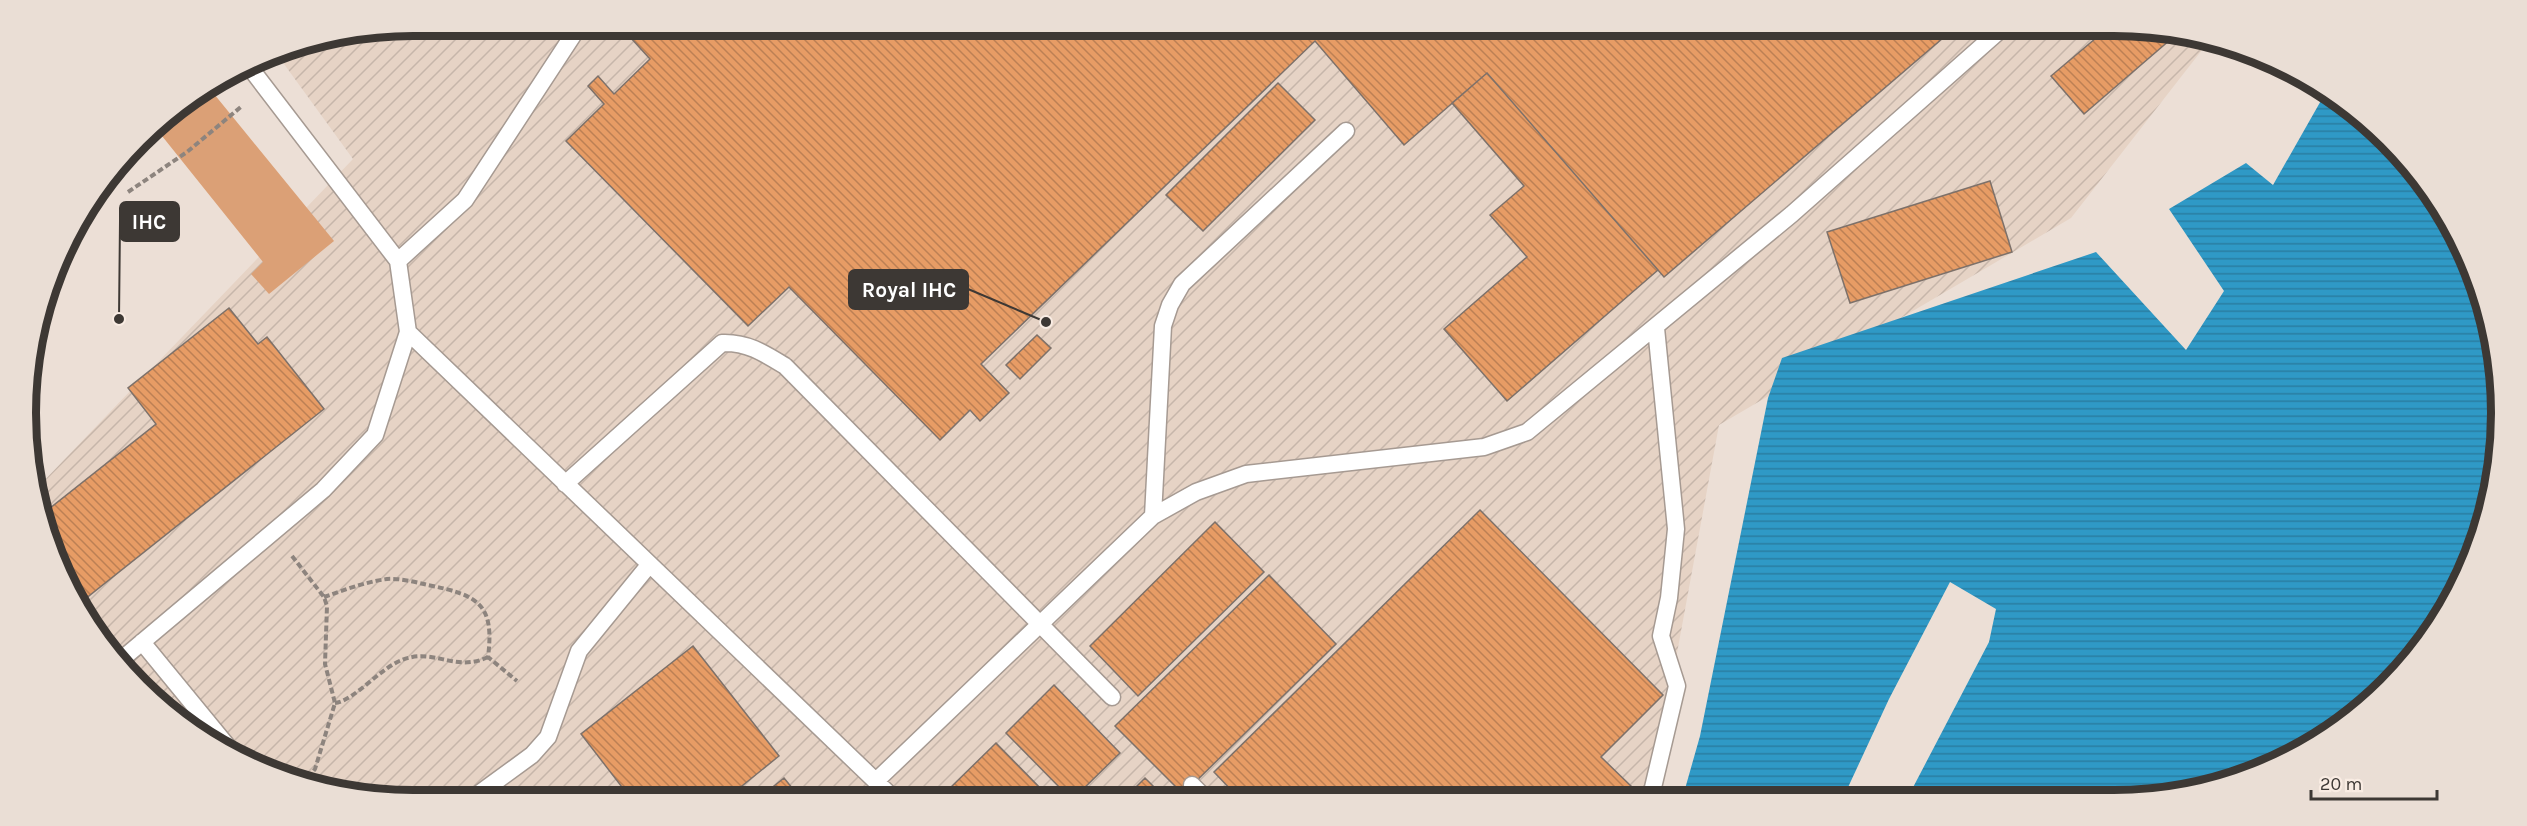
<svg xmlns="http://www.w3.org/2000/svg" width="2527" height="826" font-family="Karla,sans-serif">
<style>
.industrial{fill:url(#industrial-furrows)}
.grass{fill:#dba076}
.water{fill:url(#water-rules)}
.building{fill:url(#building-back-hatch);stroke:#7d716a;stroke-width:1.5}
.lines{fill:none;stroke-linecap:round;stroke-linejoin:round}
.lane-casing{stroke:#a69a92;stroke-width:19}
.path{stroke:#8d847e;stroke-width:4;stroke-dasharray:6 3;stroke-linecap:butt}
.lane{stroke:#fff;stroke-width:16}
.rim{fill:none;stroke:#3d3834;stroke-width:8}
.leader{fill:none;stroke:#3d3834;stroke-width:2}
.callout-dot{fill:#3d3834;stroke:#f9ece3;stroke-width:2}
.callout{fill:#3d3834;stroke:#3d3834;stroke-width:2}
.callout-label{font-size:21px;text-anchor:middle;font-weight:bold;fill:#fff}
</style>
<defs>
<pattern id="industrial-furrows" width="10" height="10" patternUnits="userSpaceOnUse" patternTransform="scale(1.5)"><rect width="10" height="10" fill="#e6d3c5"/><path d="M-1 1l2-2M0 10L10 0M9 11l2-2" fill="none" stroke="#c6b6aa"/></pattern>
<pattern id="water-rules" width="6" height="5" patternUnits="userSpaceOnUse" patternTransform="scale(1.5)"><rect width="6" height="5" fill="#2f99c6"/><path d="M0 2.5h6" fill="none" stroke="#297ea2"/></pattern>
<pattern id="building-back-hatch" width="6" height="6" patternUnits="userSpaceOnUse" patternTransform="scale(1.5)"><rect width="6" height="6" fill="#e79c65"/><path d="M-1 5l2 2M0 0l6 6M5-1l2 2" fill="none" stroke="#bc8054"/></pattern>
</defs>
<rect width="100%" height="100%" fill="#ecdfd6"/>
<path class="industrial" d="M413,26L2190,33L2209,41L2071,218L1719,425L1656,767L1647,796L337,793L198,735L91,629L39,513L37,488L353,159L276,53Z"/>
<path class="grass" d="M210,89L334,241L269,294L251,274L263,262L154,126L157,122Z"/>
<path class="water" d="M2327,90L2436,198L2494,338V489L2450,606L2388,687L2286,760L2165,797H1908L1989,642L1996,609L1950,582L1889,699L1844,796H1683L1700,736L1768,398L1782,358L2096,252L2186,350L2224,291L2169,209L2246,163L2273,185Z"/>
<path class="building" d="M620,26L1950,32L1664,277L1487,73L1404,145L1315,41L981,364L1009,393L980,421L970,410L940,440L789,287L748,326L566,141L604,104L588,86L598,76L614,94L650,59Z
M2102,33H2178L2084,114L2051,76Z
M1487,73L1658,270L1507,401L1444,329L1527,257L1490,215L1524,186L1452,103Z
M1278,83L1315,120L1203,231L1166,195Z
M1990,181L2012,252L1850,303L1827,232Z
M229,308L258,344L267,337L324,409L80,603L40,516L156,424L128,388Z
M1037,335L1051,348L1020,379L1006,365Z
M1480,510L1663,695L1601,757L1634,789L1626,796L1236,795L1214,772Z
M1215,522L1264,572L1138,696L1090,646Z
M1269,575L1336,644L1183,794L1115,726Z
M693,646L779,756L732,794H613L622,787L581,734Z
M1054,685L1120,753L1077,795H1067L1006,733Z
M996,743L1047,795L952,794L948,790Z
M784,778L797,794H764Z
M1145,778L1162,795H1128Z"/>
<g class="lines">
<g class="lane-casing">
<path id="lane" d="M248,65L398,261
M408,332L889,794
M565,484L722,343C747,342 764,353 785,366L1112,697
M1153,516L1196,492L1246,474L1484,447L1527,432L1792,214L1998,32
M142,642L229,748
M122,659L323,490L375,435L408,332L398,261L465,200L579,26
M876,781L1153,516L1163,326L1170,305L1182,284L1346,131
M1192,785L1202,795
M480,793L532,755L548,737L579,651L649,565
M1651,796L1677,686L1661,636L1669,598L1676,529L1656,328"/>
</g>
<path class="path" d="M128,192L187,152L242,106
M292,556L324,597L327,606L325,664L335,703L315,769L306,780
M324,597C344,590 365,582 387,579C399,578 415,582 428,585C477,595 495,603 488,657L517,681
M335,703C354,701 380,668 402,660C434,647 455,673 488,657"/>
<use href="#lane" class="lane"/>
</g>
<path d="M0 0H2527V826H0ZM413 36H2114A377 377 0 0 1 2491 413V413A377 377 0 0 1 2114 790H413A377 377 0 0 1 36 413V413A377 377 0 0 1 413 36Z" fill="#eaded5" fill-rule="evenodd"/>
<path class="rim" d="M413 36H2114A377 377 0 0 1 2491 413V413A377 377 0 0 1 2114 790H413A377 377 0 0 1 36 413V413A377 377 0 0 1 413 36Z"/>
<path class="leader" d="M119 319L120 221M1046 322L968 289"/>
<g class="callout-dot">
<circle cx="119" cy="319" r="6"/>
<circle cx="1046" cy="322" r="6"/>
</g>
<g class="callout">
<rect x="120" y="202" width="59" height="39" rx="6"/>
<rect x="849" y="270" width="119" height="39" rx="6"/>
</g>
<g class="callout-label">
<text x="149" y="229">IHC</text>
<text x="909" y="297">Royal IHC</text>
</g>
<path d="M2311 790v9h126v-9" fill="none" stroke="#3d3834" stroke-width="3"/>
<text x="2320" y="790" font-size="18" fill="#3d3834" stroke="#f9ece3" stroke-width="4.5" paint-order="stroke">20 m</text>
</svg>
